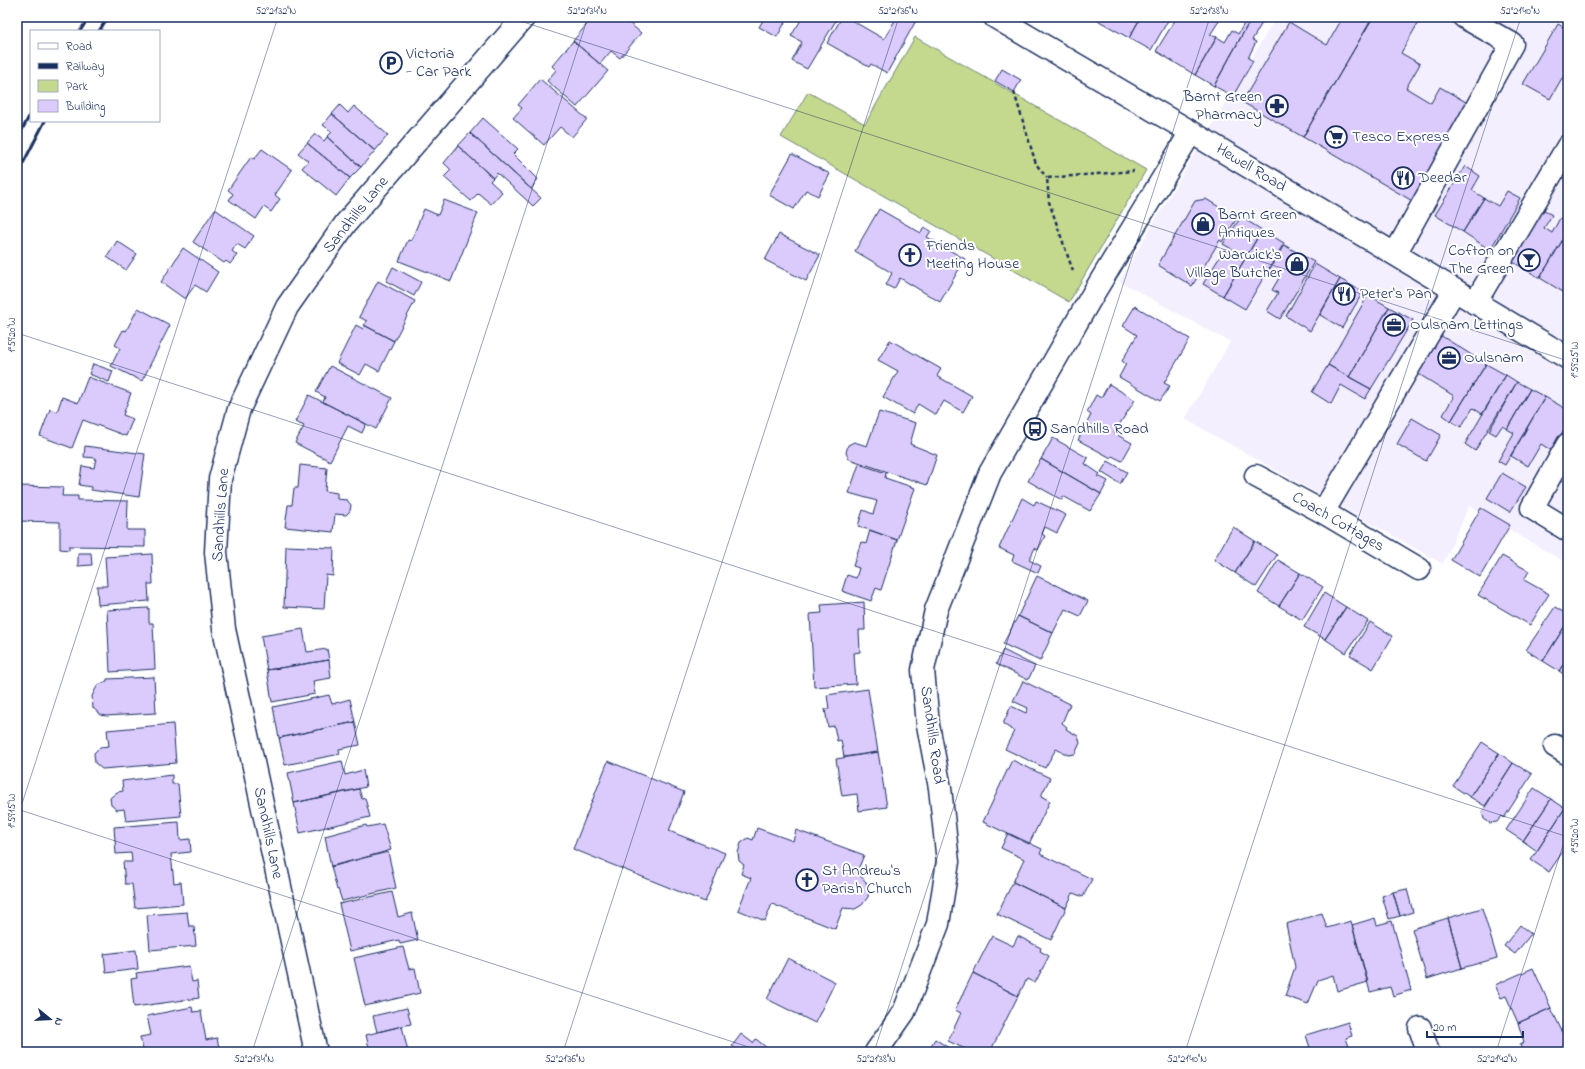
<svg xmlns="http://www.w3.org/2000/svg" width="1585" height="1069" font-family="'Indie Flower',sans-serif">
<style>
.built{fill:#f4effe}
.green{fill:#c4d98e;stroke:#708476}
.building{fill:#dbcbfd;stroke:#1b2f5e}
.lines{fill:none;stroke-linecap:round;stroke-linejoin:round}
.minor-casing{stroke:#1b2f5e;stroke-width:25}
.path{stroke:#1b2f5e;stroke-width:2.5;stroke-dasharray:4 3;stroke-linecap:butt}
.minor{stroke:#fff;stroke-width:22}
.rail{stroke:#1b2f5e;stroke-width:3}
.ticks{fill:none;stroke:#1b2f5e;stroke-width:1;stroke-opacity:0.45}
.labels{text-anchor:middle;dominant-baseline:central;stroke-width:4;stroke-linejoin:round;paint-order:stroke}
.poi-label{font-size:16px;fill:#1b2f5e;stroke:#fff;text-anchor:start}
.street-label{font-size:16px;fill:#1b2f5e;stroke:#fff}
.neatline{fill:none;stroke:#1b2f5e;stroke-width:1.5}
.ticks-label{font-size:10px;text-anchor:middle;fill:#1b2f5e}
</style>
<rect width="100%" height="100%" fill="#fff"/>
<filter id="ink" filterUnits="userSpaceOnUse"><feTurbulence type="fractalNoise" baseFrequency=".025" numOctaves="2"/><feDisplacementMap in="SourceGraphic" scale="8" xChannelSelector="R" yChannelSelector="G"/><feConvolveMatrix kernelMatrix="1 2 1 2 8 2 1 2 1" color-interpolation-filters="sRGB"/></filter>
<g filter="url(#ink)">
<path class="built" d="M1276,17H1562L1568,20V564L1469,506L1443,564L1185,419L1230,342L1119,281Z"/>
<path class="green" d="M915,37L1146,170L1069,302L781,137L808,92L865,124Z"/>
<path class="building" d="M593,17H622L641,33L620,58L611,51L600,64L573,41Z
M765,17L770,19V17H788L777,37L759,27Z
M803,17H838L807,69L792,61L802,42L791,36Z
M842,17H846L884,39L897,17H918L887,73L871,64L869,67L827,43Z
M1092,17H1141L1129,38Z
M1141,17H1170L1151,50L1129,38Z
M1177,17H1213L1219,21L1210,35L1217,37L1195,75L1156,51Z
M1248,17H1252L1214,86L1195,75L1217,37L1225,42L1232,30L1238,34Z
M1252,17L1262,23L1252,40L1256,42L1248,58L1253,61L1233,96L1214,86Z
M1343,17H1373L1303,137L1242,102L1289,22L1327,45Z
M1373,17H1408L1418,23L1401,53L1420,64L1406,88L1431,103L1440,87L1471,105L1414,202L1303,137Z
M1558,24L1568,30V77L1566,80L1562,78L1550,99L1523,84Z
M573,41L608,71L577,107L547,81L556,70L552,66Z
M1002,69L1021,80L1014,92L995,81Z
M540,79L587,119L572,137L560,127L544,145L513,118L522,108L518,105Z
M340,105L348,113L354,106L388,135L375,151L332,114Z
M332,114L375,151L361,167L327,137L332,132L323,125Z
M483,118L518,149L513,154L538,179L531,189L470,133Z
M470,133L541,198L533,206L497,173L493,178L458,146Z
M315,134L324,141L327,137L361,167L350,178L307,143Z
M307,143L350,178L336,196L302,168L308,161L298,153Z
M458,146L493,178L490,181L502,192L491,204L478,193L471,201L444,177L451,170L444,163Z
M262,149L292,170L275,195L280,199L271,212L264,207L256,219L229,200L233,194L228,190L251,157L254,159Z
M792,154L830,174L818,196L806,190L794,209L769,195Z
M1465,166L1480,176L1472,190L1484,198L1463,232L1435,215Z
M1507,191L1520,198L1490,250L1463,232L1484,198L1498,206Z
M1206,199L1237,218L1222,242L1220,240L1192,286L1158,265L1195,201Z
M444,200L478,213L451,281L399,261L408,240L411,241L424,209L438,215Z
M1540,207L1552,215L1544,228L1552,233L1560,218L1568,223V231L1540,278L1508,259Z
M215,209L254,236L245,249L237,244L232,251L237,255L230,264L226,261L224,263L193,242Z
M879,209L921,233L924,227L931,231L927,237L965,259L940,302L900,278L894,289L886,285L892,273L855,251Z
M1241,217L1262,230L1223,296L1203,284L1224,250L1237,257L1239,253L1223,244Z
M1262,230L1284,243L1245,309L1223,296Z
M1568,231V295L1540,278Z
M779,234L820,255L806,281L765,260Z
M117,241L137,254L126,270L107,257Z
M1284,245L1314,262L1280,319L1267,311L1278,293L1272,290L1279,278L1268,272Z
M183,248L218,272L206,292L195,285L185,299L161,282Z
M1315,264L1340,279L1310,331L1286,316Z
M393,267L421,282L414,296L386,281Z
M1340,279L1363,292L1342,328L1320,315Z
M378,281L415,301L394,341L364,325L367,321L359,317Z
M1368,295L1389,307L1349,377L1328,365Z
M1135,306L1190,339L1164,383L1170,386L1160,401L1119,377L1126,364L1122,361L1137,335L1123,326Z
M1389,307L1413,320L1371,389L1349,377Z
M138,308L170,325L142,381L111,366L120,348L115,345L123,330L126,331Z
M356,325L363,329L364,325L394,341L379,371L366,364L360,375L337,363Z
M1440,335L1486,364L1451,421L1443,415L1454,396L1417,373Z
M890,340L941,369L937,376L972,396L963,412L944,401L936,415L918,404L913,414L883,397L898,371L878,360Z
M93,364L113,371L109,382L89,374Z
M1486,364L1506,375L1482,414L1473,408L1461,427L1451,421Z
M1328,365L1371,389L1365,399L1341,385L1331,404L1312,392Z
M330,366L392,398L376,429L323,402L325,397L316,392Z
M1506,375L1517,382L1475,451L1465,444Z
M88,377L131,393L123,415L133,419L126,436L83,420L72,448L40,436L50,409L57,412L62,397L78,403Z
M1517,382L1530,389L1507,429L1502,426L1496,435L1489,431Z
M1109,384L1135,400L1114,433L1132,443L1122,461L1112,456L1111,458L1078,440L1091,415L1087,412L1096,395L1101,398Z
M1530,389L1545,397L1505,465L1498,461L1514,433L1507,429Z
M309,395L366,424L362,433L348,426L330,461L295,443L304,426L295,422Z
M1545,397L1568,410V422L1552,451L1541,444L1528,466L1511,456Z
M879,412L916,423L910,444L937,455L927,485L849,459L846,453L848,445L854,442L867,446Z
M1412,418L1441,435L1426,461L1397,444Z
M1053,438L1088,458L1085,464L1100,474L1098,476L1108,481L1101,494L1041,459Z
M85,446L145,454L139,497L91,490V487L79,485L82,466L94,468L96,458L84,457Z
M1041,459L1101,494L1090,511L1063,496L1062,500L1028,481Z
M1108,461L1127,472L1120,484L1101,472Z
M859,464L886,473L885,478L915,488L897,540L858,526L863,510L873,514L877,501L849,493Z
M300,465L327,468L325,491L337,493V499L347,500L351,505L350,511L346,515L335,514L333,532L285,527L288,505H292L294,488H298Z
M1502,473L1526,487L1510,512L1487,498Z
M17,486L63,487L62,496H78V500L128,501L127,530H145V547L69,546V550L60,549V522L17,521Z
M1022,498L1034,505L1036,501L1066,515L1057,533L1045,527L1042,534L1045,536L1038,550L1035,548L1029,560L1041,566L1038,573L1012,561L1014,555L999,548Z
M1481,508L1510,525L1480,577L1451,560Z
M1233,527L1255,541L1235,573L1214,560Z
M870,530L897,540L881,590L876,588L871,601L842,591L847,575L856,578L859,568L853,566L861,542L866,544Z
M1255,541L1277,555L1256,587L1235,573Z
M286,546L334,548L333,576L326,575L324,609L284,607Z
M78,553H91L92,565L78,566Z
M152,554L153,584H148L149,601L98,605L97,586H107L105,557Z
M1502,556L1529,571L1524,580L1549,594L1530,625L1478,595Z
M1278,560L1300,573L1279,606L1258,593Z
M1300,573L1323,587L1302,620L1279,606Z
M1037,576L1088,601L1080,616L1065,609L1053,633L1018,616Z
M1324,593L1346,607L1325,639L1304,627Z
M864,602L865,630H859L860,652L854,653L856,684L814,687L810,614L822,613L821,605Z
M1346,607L1368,621L1346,653L1325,639Z
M1555,607L1568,615V621L1543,661L1526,650Z
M149,608V623H153L155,669L110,672L107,610Z
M1018,616L1053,633L1040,661L1003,644Z
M1568,621V657L1559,671L1543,661Z
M1370,622L1393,636L1373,669L1350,655Z
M303,629L307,652L327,649L329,660L267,670L261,636Z
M1003,650L1035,666L1028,680L996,664Z
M1568,657V677L1559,671Z
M329,660L331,678L313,681L315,694L272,702L267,670Z
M154,677L156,713L106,716L101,715L93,708L92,696L95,690L98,685L107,681V679Z
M1023,681L1070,704L1062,723L1067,727L1066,729L1078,736L1080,743L1075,754L1068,755L1056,749L1045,768L1005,749L1014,731L1003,724L1011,706L1026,713L1028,708L1013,701Z
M868,689L878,752L844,757L841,740L837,741L834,726L828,727L825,709H829L827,695Z
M329,695L332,704L350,699L355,722L279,738L273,707Z
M355,722L360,745L339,749L340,754L285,765L279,738Z
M173,724L176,763L102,769L95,763L94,753L100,747L109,746L107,730Z
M1482,742L1499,753L1470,797L1453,786Z
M878,752L887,807L859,811L857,794L842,796L836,759Z
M1499,753L1513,763L1485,806L1470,797Z
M1012,760L1050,778L1041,796L1050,801L1029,844L983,822Z
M342,761L345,775L363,770L366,787L294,803L288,773Z
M608,761L684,792L669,831L725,853L705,902L573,849Z
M1513,763L1532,774L1504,818L1502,816L1497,822L1490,823L1484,819L1482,812Z
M172,775V784H178L181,816L126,821L124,809L117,810L111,805L110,798L117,792L123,791L122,781Z
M1534,788L1551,799L1523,841L1506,830Z
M359,789L362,799L365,798L370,817L300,833L294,803Z
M1551,799L1565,808L1537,851L1523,841Z
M1565,808L1568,810V844L1549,872L1531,860Z
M179,822L180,840L190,839L191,852L171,854L174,883L181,882L183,904L135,908L132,884H125L123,862H132L131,853L116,854L114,827Z
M383,824L391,850L331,867L325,836L366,825L367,827Z
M757,828L793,841L796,830L864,855L857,872L866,882L869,891L868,897L862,905L855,909L843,908L835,929L772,904L765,921L738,910L751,878L741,874L744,865L739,861L738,853L741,843L748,838L753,840Z
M1008,833L1042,849L1040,854L1092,879L1083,897L1073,893L1066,908L1013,882L1024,859L1001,848Z
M388,852L396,888L342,901L338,889L337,890L331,866Z
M1013,882L1066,908L1051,940L997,914Z
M1407,889L1413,912L1400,916L1393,892Z
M392,892L398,917L412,913L418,940L400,944L399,940L350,951L339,904Z
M1393,892L1400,916L1389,919L1382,896Z
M1482,908L1497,958L1462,968L1448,918Z
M187,912L189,926H194L196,946L150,950L147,915Z
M1322,913L1327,928L1351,921L1368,982L1337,991L1333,975L1318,980L1308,1004L1285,996L1295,967L1286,924Z
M1375,918L1377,925L1392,921L1411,990L1393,996L1390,987L1370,992L1352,925Z
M1448,918L1462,968L1427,979L1412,929Z
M1520,925L1531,934L1515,954L1504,946Z
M992,936L1013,946L1018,936L1041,948L1040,951L1049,956L1035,983L1027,979L1018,996L973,973Z
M403,947L409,969L415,968L420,993L365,1006L354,958Z
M136,950L138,969L106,973L104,954Z
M788,958L835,982L815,1023L767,999Z
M189,966L192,982L197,981L199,998L134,1007L131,979L137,978L136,973Z
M1533,968L1551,1008L1518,1023L1506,996L1501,998L1495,985Z
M973,973L1018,996L990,1052H972L948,1041L961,1013L955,1010Z
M192,1007L193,1012L201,1011L206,1040L217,1038L220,1052H134L143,1050L140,1037L151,1035L147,1016Z
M407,1008L411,1024L377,1032L373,1016Z
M1551,1008L1568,1044V1052H1523L1520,1044L1524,1042L1518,1023Z
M1348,1022L1352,1036L1346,1038L1351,1052H1308L1307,1049L1310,1048L1306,1035Z
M402,1026L408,1052H370L366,1035Z
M741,1034L753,1043L756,1039L772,1052H740L732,1046Z
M935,1039L955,1052H927Z"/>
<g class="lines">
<g class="minor-casing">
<path id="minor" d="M995,17L1191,132L1568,358
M1395,254L1512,44L1464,17
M1475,303L1568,146
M1568,444L1532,508L1568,530
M1256,476L1323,512L1419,569
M1323,512L1454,291
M1555,746L1568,754
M1420,1028L1428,1052
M316,1052L224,629L216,552L220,479L239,409L287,307L346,223L524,17
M876,1052L904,1012L938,924L948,862L940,788L928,725L923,670L936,610L990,473L1093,294L1191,132"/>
</g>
<path class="path" d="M1014,92L1036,164L1047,178
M1073,271L1049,202L1047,178L1134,171"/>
<use href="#minor" class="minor"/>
<path class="rail" d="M80,31L89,17
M99,31L108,17
M17,139L31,113
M17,175L45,121"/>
</g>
</g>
<path class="ticks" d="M508,17L1568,361M17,333L1568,837M17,809L764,1052M17,819L278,17M252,1052L588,17M563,1052L899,17M874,1052L1210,17M1185,1052L1521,17M1496,1052L1568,830"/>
<defs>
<g id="parking-ring" transform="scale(1.15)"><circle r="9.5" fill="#fff" stroke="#1b2f5e" stroke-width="1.5"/><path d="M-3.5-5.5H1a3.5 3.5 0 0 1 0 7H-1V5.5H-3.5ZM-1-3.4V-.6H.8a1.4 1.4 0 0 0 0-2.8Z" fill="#1b2f5e"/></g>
<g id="pharmacy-ring" transform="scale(1.15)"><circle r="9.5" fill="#fff" stroke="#1b2f5e" stroke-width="1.5"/><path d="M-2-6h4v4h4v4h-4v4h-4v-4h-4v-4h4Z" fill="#1b2f5e"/></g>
<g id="supermarket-ring" transform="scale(1.15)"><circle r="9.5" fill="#fff" stroke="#1b2f5e" stroke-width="1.5"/><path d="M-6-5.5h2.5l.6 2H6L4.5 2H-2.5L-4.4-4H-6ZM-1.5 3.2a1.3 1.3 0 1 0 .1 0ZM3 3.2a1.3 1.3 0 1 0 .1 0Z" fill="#1b2f5e"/></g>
<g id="restaurant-ring" transform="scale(1.15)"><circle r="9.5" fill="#fff" stroke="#1b2f5e" stroke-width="1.5"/><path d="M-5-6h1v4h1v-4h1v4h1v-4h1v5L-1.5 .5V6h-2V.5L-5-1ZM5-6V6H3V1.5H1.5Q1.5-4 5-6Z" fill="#1b2f5e"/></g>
<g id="shop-ring" transform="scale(1.15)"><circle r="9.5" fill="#fff" stroke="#1b2f5e" stroke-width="1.5"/><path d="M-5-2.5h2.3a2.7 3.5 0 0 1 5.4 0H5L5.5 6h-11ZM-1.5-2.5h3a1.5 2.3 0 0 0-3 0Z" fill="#1b2f5e"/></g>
<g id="church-ring" transform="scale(1.15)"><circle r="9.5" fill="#fff" stroke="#1b2f5e" stroke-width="1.5"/><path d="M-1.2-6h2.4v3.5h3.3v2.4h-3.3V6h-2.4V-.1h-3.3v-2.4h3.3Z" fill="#1b2f5e"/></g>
<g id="bar-ring" transform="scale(1.15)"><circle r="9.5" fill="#fff" stroke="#1b2f5e" stroke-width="1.5"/><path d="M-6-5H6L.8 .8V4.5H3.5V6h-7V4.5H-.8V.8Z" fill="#1b2f5e"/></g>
<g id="office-ring" transform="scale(1.15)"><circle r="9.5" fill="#fff" stroke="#1b2f5e" stroke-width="1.5"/><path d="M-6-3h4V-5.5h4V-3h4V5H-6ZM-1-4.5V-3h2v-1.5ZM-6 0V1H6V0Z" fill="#1b2f5e"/></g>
<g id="bus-ring" transform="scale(1.15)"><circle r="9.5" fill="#fff" stroke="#1b2f5e" stroke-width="1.5"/><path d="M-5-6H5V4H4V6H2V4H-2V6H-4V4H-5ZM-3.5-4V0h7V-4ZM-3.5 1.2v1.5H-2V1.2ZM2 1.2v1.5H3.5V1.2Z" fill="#1b2f5e"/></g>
</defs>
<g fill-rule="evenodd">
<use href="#parking-ring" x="391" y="63"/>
<use href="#pharmacy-ring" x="1277" y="106"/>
<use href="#supermarket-ring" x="1336" y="137"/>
<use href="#restaurant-ring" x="1403" y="178"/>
<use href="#shop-ring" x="1203" y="224"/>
<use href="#church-ring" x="910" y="255"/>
<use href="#bar-ring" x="1529" y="260"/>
<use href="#shop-ring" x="1297" y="264"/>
<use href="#restaurant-ring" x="1344" y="294"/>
<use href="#office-ring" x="1394" y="325"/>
<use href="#office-ring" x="1449" y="358"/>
<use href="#bus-ring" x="1035" y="429"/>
<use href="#church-ring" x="807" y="880"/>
</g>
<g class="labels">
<g class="poi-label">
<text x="406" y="54">Victoria<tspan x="406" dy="18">- Car Park</tspan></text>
<text x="1262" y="97" text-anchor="end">Barnt Green<tspan x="1262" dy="18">Pharmacy</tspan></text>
<text x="1352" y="137">Tesco Express</text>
<text x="1418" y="178">Deedar</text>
<text x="1218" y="215">Barnt Green<tspan x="1218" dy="18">Antiques</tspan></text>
<text x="926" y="246">Friends<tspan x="926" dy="18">Meeting House</tspan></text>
<text x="1514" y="251" text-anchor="end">Cofton on<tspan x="1514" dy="18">The Green</tspan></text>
<text x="1282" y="255" text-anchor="end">Warwick's<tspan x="1282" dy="18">Village Butcher</tspan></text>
<text x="1360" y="294">Peter's Pan</text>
<text x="1410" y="325">Oulsnam Lettings</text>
<text x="1464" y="358">Oulsnam</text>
<text x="1050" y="429">Sandhills Road</text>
<text x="822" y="871">St Andrew's<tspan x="822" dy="18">Parish Church</tspan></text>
</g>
<g class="street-label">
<text transform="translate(1251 168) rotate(31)">Hewell Road</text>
<text transform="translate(356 215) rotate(-51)">Sandhills Lane</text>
<text transform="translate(221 515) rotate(-86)">Sandhills Lane</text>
<text transform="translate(1338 522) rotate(30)">Coach Cottages</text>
<text transform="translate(932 735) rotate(82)">Sandhills Road</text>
<text transform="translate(268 833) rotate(78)">Sandhills Lane</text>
</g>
</g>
<rect width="1585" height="1069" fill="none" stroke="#fff" stroke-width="44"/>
<rect x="30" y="30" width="130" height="92" fill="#ffffff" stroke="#a4acbf"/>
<rect x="38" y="43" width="20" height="6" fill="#ffffff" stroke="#a4acbf"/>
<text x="66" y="50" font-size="12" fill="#1b2f5e">Road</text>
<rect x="38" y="63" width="20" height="6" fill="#1b2f5e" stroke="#a4acbf"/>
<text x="66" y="70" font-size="12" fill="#1b2f5e">Railway</text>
<rect x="38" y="80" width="20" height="12" fill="#c4d98e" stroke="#a4acbf"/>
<text x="66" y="90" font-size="12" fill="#1b2f5e">Park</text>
<rect x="38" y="100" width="20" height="12" fill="#dbcbfd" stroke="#a4acbf"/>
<text x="66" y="110" font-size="12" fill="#1b2f5e">Building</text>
<g transform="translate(50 1019) rotate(108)" stroke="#ffffff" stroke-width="3" paint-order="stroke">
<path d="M0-3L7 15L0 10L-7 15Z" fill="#1b2f5e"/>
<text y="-6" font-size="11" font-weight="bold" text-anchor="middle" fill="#1b2f5e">N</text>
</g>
<path d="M1427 1031v6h96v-6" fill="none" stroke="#1b2f5e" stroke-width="2"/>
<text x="1433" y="1031" font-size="12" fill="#1b2f5e" stroke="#ffffff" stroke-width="3" paint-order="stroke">20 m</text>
<rect x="22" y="22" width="1541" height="1025" class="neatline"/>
<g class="ticks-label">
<text x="276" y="14">52°21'32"N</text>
<text x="587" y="14">52°21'34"N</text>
<text x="898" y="14">52°21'36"N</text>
<text x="1209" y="14">52°21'38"N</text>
<text x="1520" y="14">52°21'40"N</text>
<text transform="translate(11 335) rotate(-90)" y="4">1°59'20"W</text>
<text transform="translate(1574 360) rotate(-90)" y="4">1°59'25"W</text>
<text transform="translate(11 811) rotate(-90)" y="4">1°59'15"W</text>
<text transform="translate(1574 836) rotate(-90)" y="4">1°59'20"W</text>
<text x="254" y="1062">52°21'34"N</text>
<text x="565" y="1062">52°21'36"N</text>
<text x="876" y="1062">52°21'38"N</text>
<text x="1187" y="1062">52°21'40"N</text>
<text x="1497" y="1062">52°21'42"N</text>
</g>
</svg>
